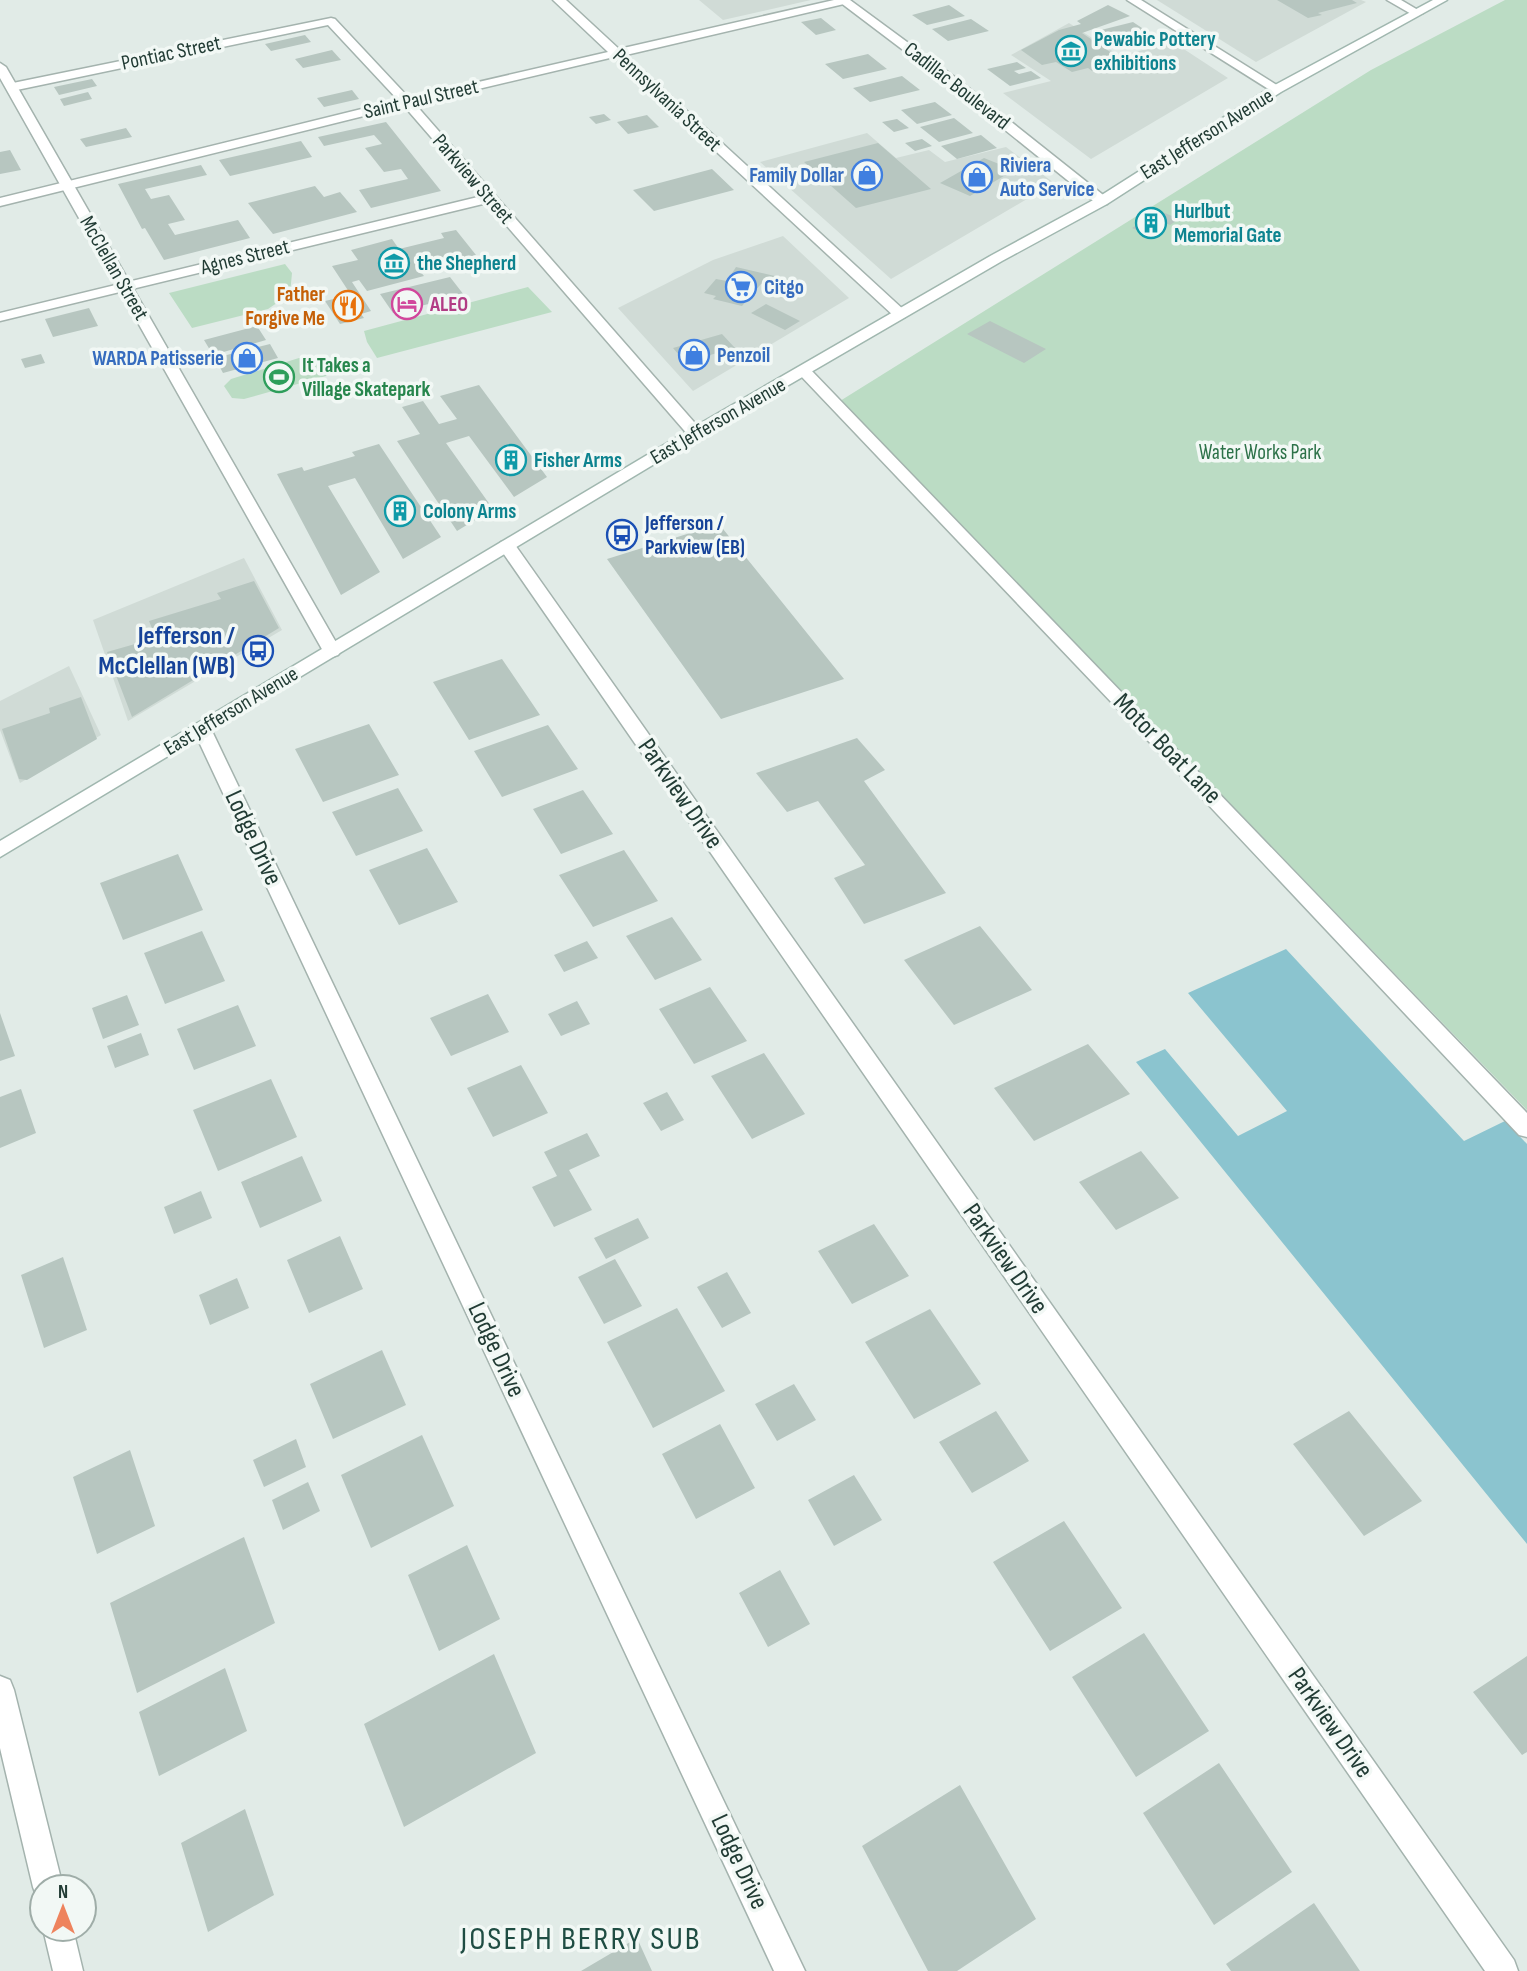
<svg xmlns="http://www.w3.org/2000/svg" width="1527" height="1971" font-family="'Sofia Sans Condensed',sans-serif">
<style>
.built{fill:#d0dbd6}
.green{fill:#bbdcc4}
.water{fill:#8bc4cf}
.building{fill:#b7c6c0}
.lines{fill:none;stroke-linecap:round;stroke-linejoin:round}
.minor-casing{stroke:#a4b3ae;stroke-width:3}
.tertiary-casing{stroke:#a4b3ae;stroke-width:3}
.secondary-casing{stroke:#a0b7af;stroke-width:3}
.minor{fill:#fff;fill-rule:evenodd}
.tertiary{fill:#fff;fill-rule:evenodd}
.secondary{fill:#fff;fill-rule:evenodd}
.labels{text-anchor:middle;dominant-baseline:central;stroke-width:7;stroke-linejoin:round;paint-order:stroke}
.far-culture-label{font-size:21px;font-weight:bold;fill:#0d838f;stroke:#f2f8f5;text-anchor:start}
.far-street-label{font-size:21px;fill:#223c35;stroke:#f2f8f5}
.far-shop-label{font-size:21px;font-weight:bold;fill:#366cbe;stroke:#f2f8f5;text-anchor:start}
.far-food-label{font-size:21px;font-weight:bold;fill:#c56008;stroke:#f2f8f5;text-anchor:end}
.far-hotel-label{font-size:21px;font-weight:bold;fill:#b23c85;stroke:#f2f8f5;text-anchor:start}
.far-leisure-label{font-size:21px;font-weight:bold;fill:#27864d;stroke:#f2f8f5;text-anchor:start}
.far-park-label{font-size:21px;fill:#2d7249;stroke:#f2f8f5}
.far-transit-label{font-size:21px;font-weight:bold;fill:#164399;stroke:#f2f8f5;text-anchor:start}
.transit-label{font-size:26px;font-weight:bold;fill:#164399;stroke:#f2f8f5;text-anchor:end}
.street-label{font-size:26px;fill:#223c35;stroke:#f2f8f5}
.near-neighbourhood-label{font-size:33px;letter-spacing:2px;fill:#1f4d43;stroke:#f2f8f5}
</style>
<rect width="100%" height="100%" fill="#e1ebe7"/>
<path class="built" d="M699,0H811L723,20Z
M1157,0H1361L1366,2L1256,62Z
M1069,23L1120,56L1173,42L1228,78L1091,159L1003,93L1051,81L1011,55Z
M867,133L896,158L929,150L945,162L1006,147L1054,183L891,279L760,162Z
M783,236L849,298L693,391L618,308L713,260Z
M244,558L282,630L128,721L93,620Z
M69,666L101,735L20,783L0,730V701Z"/>
<path class="green" d="M1505,0H1527V1110L840,401L1371,70Z
M285,264L292,273L290,294L268,309L192,328L169,293Z
M528,287L552,312L377,358L367,342L364,331Z
M299,358L337,360L339,365L332,367L326,376L244,399L232,398L224,386L231,379Z"/>
<path class="water" d="M1286,949L1464,1141L1505,1121L1527,1144V1544L1136,1062L1165,1049L1238,1136L1287,1111L1188,993Z"/>
<path class="building" d="M1277,0H1352L1357,3L1318,13L1322,15L1308,18Z
M949,5L965,16L927,25L912,15Z
M1108,5L1130,16L1082,33L1125,62L1092,71L1088,68L1072,72L1056,62L1042,65L1021,50L1059,30L1081,24L1077,21Z
M821,18L836,30L816,35L801,22Z
M971,19L989,31L948,41L932,29Z
M1133,22L1151,34L1115,43L1097,31Z
M305,35L311,42L271,51L265,44Z
M332,50L341,60L303,68L295,59Z
M868,54L887,69L843,79L825,64Z
M1017,62L1026,68L1014,71L1019,74L1031,71L1041,78L1010,86L987,69Z
M902,76L920,90L870,102L853,88Z
M92,79L97,86L59,95L54,87Z
M352,90L359,99L324,107L317,98Z
M88,92L92,99L64,106L60,99Z
M935,102L952,115L917,124L901,110Z
M604,114L611,120L596,124L589,117Z
M647,115L659,127L628,134L617,122Z
M954,118L973,133L939,142L920,127Z
M897,119L909,128L894,132L882,122Z
M386,122L441,191L371,208L359,190L408,179L401,169L384,172L365,148L382,144L374,135L324,146L318,137Z
M126,128L132,137L86,147L80,139Z
M981,135L997,148L957,159L941,146Z
M922,139L932,146L915,151L905,143Z
M301,141L312,157L230,176L219,160Z
M878,143L931,189L856,208L804,162Z
M10,150L21,170L0,174V152Z
M984,158L1014,170L970,196L940,183Z
M201,165L207,175L145,189L151,199L169,195L185,220L168,224L175,235L238,220L250,238L164,260L145,228L142,229L118,184Z
M712,169L734,190L654,211L633,190Z
M315,186L324,197L340,192L357,212L273,234L248,203Z
M1160,211L1179,219L1170,225L1163,222L1154,228L1162,231L1152,237L1132,228Z
M456,230L476,255L418,269L424,276L367,291L359,280L352,282L371,311L361,314L364,318L340,324L325,301L351,295L332,266L358,260L351,250L392,239L399,249L444,238L441,233Z
M736,267L779,277L771,286L761,284L742,306L713,299L716,296L704,293L716,279L727,281Z
M450,277L464,295L393,313L380,294Z
M766,304L800,321L785,330L751,313Z
M89,308L98,326L53,337L45,319Z
M990,321L1046,349L1024,363L967,334Z
M257,326L266,340L213,355L204,340Z
M722,334L735,348L685,362L673,348Z
M270,344L278,358L223,373L215,358Z
M41,354L45,363L25,368L21,359Z
M479,385L547,477L514,497L469,436L446,443L493,509L457,531L397,441L420,434L402,407L423,401L439,424L457,419L440,396Z
M379,444L441,537L403,559L355,478L328,486L380,572L341,595L277,474L302,467L304,471L355,456L352,452Z
M719,524L844,679L721,719L607,559Z
M254,581L279,628L132,717L107,652L156,638L149,621L221,599L217,593Z
M502,659L540,715L469,740L433,682Z
M81,697L97,739L27,780L19,779L2,729L50,713L49,708Z
M369,724L399,775L323,802L295,749Z
M548,725L578,769L502,797L474,751Z
M857,738L885,770L864,781L946,893L864,924L834,878L865,865L818,801L787,812L756,773Z
M398,788L423,831L356,856L332,812Z
M583,790L613,834L561,854L533,809Z
M427,848L458,902L399,925L369,870Z
M624,850L658,901L593,927L559,875Z
M178,854L203,910L123,940L100,883Z
M672,917L702,960L655,980L626,936Z
M980,926L1032,990L954,1025L904,960Z
M202,931L225,981L165,1004L144,953Z
M587,941L598,958L564,972L554,955Z
M710,987L747,1041L694,1064L659,1009Z
M488,994L509,1032L451,1056L430,1018Z
M127,995L139,1025L103,1039L92,1008Z
M577,1001L590,1024L561,1036L548,1014Z
M238,1005L256,1046L194,1070L177,1029Z
M0,1013L15,1056L0,1061Z
M141,1033L149,1055L115,1068L107,1046Z
M1088,1044L1130,1094L1034,1141L994,1088Z
M764,1053L805,1114L752,1139L711,1076Z
M521,1065L548,1113L493,1137L467,1088Z
M271,1079L297,1137L218,1171L193,1110Z
M21,1089L36,1133L0,1148V1097Z
M667,1092L684,1120L661,1131L643,1103Z
M587,1133L600,1156L569,1170L592,1210L554,1227L532,1187L557,1176L544,1152Z
M1141,1151L1179,1198L1116,1230L1079,1182Z
M302,1156L322,1201L260,1228L241,1182Z
M201,1191L212,1218L174,1234L164,1207Z
M638,1218L649,1238L606,1259L594,1238Z
M874,1224L909,1276L852,1304L818,1251Z
M340,1236L363,1289L309,1313L287,1260Z
M63,1257L87,1330L44,1348L21,1275Z
M615,1259L642,1306L604,1324L578,1277Z
M727,1272L751,1313L722,1328L697,1287Z
M237,1278L249,1308L210,1325L199,1295Z
M677,1308L725,1391L653,1428L607,1342Z
M930,1309L981,1384L914,1419L865,1342Z
M382,1350L406,1405L333,1439L310,1384Z
M794,1384L816,1420L777,1441L755,1404Z
M996,1411L1029,1461L972,1493L939,1442Z
M1349,1411L1422,1501L1364,1536L1293,1444Z
M720,1424L755,1488L696,1519L662,1454Z
M422,1435L454,1506L371,1548L341,1475Z
M296,1439L306,1467L264,1487L253,1460Z
M130,1450L155,1526L97,1554L73,1477Z
M854,1475L882,1520L834,1546L808,1500Z
M308,1482L320,1511L283,1530L272,1500Z
M1064,1521L1122,1608L1050,1651L993,1562Z
M244,1537L275,1623L137,1693L110,1603Z
M467,1545L500,1619L439,1651L408,1575Z
M780,1570L810,1624L768,1647L739,1593Z
M1144,1633L1209,1731L1136,1777L1072,1677Z
M494,1654L536,1753L404,1827L364,1724Z
M1527,1656V1752L1522,1755L1473,1692Z
M225,1668L247,1731L159,1776L139,1712Z
M1219,1763L1292,1872L1214,1925L1143,1813Z
M960,1785L1036,1919L957,1971H928L862,1846Z
M245,1809L274,1895L208,1932L181,1843Z
M1314,1903L1360,1971H1231L1226,1964Z
M637,1938L652,1971H581Z"/>
<g class="lines">
<g class="minor-casing">
<path id="minor" d="M553,0H566L619,49L834,0H849L844,4L626,55L905,311L907,314L905,317H895L614,57L415,104L701,430L703,433L701,436H689L487,203L0,321V313L482,196L404,106L0,206V198L398,100L328,25L12,91L6,87L8,84L331,18L335,19L409,98L608,52Z
M1127,0H1141L1283,89L1273,92Z
M1387,0H1401L1423,13L1413,15Z
M804,367L809,368L1527,1113V1137L1519,1135L1154,747L799,374L797,371L799,368Z
M507,541L513,542L1514,1960L1518,1971H1485L501,550L499,546L501,542Z
M202,723L209,724L211,729L805,1971H774L193,729L195,724Z
M0,1676L10,1680L14,1690L63,1887H42V1899L37,1898L33,1887L0,1748Z
M43,1929H73L83,1971H53Z"/>
</g>
<g class="tertiary-casing">
<path id="tertiary" d="M837,0H850L956,78L1107,198V204H1097L948,84Z
M0,63L6,67L341,651L338,655L332,657L323,651L0,78Z"/>
</g>
<g class="secondary-casing">
<path id="secondary" d="M1433,0H1447L1281,92L1107,204L1002,261L701,436L0,857V841L689,430L992,255L1097,198L1273,86Z"/>
</g>
<use href="#minor" class="minor"/>
<use href="#tertiary" class="tertiary"/>
<use href="#secondary" class="secondary"/>
</g>
<defs>
<g id="museum-ring" transform="scale(1.575)"><circle r="9.5" fill="#f2f8f5" stroke="#0f9aa8" stroke-width="1.5"/><path d="M0-6L6-3V-2H-6V-3ZM-5-1h2V3h-2ZM-1-1h2V3h-2ZM3-1h2V3H3ZM-6 4H6V6H-6Z" fill="#0f9aa8"/></g>
<g id="shop-ring" transform="scale(1.575)"><circle r="9.5" fill="#f2f8f5" stroke="#3f7fe0" stroke-width="1.5"/><path d="M-5-2.5h2.3a2.7 3.5 0 0 1 5.4 0H5L5.5 6h-11ZM-1.5-2.5h3a1.5 2.3 0 0 0-3 0Z" fill="#3f7fe0"/></g>
<g id="building-ring" transform="scale(1.575)"><circle r="9.5" fill="#f2f8f5" stroke="#0f9aa8" stroke-width="1.5"/><path d="M-4-6H4V6H1V3H-1V6H-4ZM-2.5-4.3h1.7v1.8h-1.7ZM.8-4.3h1.7v1.8H.8ZM-2.5-1h1.7V.8h-1.7ZM.8-1h1.7V.8H.8Z" fill="#0f9aa8"/></g>
<g id="supermarket-ring" transform="scale(1.575)"><circle r="9.5" fill="#f2f8f5" stroke="#3f7fe0" stroke-width="1.5"/><path d="M-6-5.5h2.5l.6 2H6L4.5 2H-2.5L-4.4-4H-6ZM-1.5 3.2a1.3 1.3 0 1 0 .1 0ZM3 3.2a1.3 1.3 0 1 0 .1 0Z" fill="#3f7fe0"/></g>
<g id="hotel-ring" transform="scale(1.575)"><circle r="9.5" fill="#f2f8f5" stroke="#d1479c" stroke-width="1.5"/><path d="M-6-4.5h1.5V1H6V5H4.5V3h-9V5H-6ZM-4 0a1.8 1.8 0 1 1 3.6 0ZM.5 0V-2.5h3Q6-2.5 6 0Z" fill="#d1479c"/></g>
<g id="restaurant-ring" transform="scale(1.575)"><circle r="9.5" fill="#f2f8f5" stroke="#e8710a" stroke-width="1.5"/><path d="M-5-6h1v4h1v-4h1v4h1v-4h1v5L-1.5 .5V6h-2V.5L-5-1ZM5-6V6H3V1.5H1.5Q1.5-4 5-6Z" fill="#e8710a"/></g>
<g id="stadium-ring" transform="scale(1.575)"><circle r="9.5" fill="#f2f8f5" stroke="#2e9e5b" stroke-width="1.5"/><path d="M0-5a6.5 5 0 1 0 0 10a6.5 5 0 1 0 0-10ZM-3.5-1.8h7v3.6h-7Z" fill="#2e9e5b"/></g>
<g id="bus-ring" transform="scale(1.575)"><circle r="9.5" fill="#f2f8f5" stroke="#1a4fb4" stroke-width="1.5"/><path d="M-5-6H5V4H4V6H2V4H-2V6H-4V4H-5ZM-3.5-4V0h7V-4ZM-3.5 1.2v1.5H-2V1.2ZM2 1.2v1.5H3.5V1.2Z" fill="#1a4fb4"/></g>
</defs>
<g fill-rule="evenodd">
<use href="#museum-ring" x="1071" y="51"/>
<use href="#shop-ring" x="867" y="175"/>
<use href="#shop-ring" x="977" y="177"/>
<use href="#building-ring" x="1151" y="223"/>
<use href="#museum-ring" x="394" y="263"/>
<use href="#supermarket-ring" x="741" y="287"/>
<use href="#hotel-ring" x="407" y="304"/>
<use href="#restaurant-ring" x="348" y="306"/>
<use href="#shop-ring" x="694" y="355"/>
<use href="#shop-ring" x="247" y="358"/>
<use href="#stadium-ring" x="279" y="377"/>
<use href="#building-ring" x="511" y="460"/>
<use href="#building-ring" x="400" y="511"/>
<use href="#bus-ring" x="622" y="535"/>
<use href="#bus-ring" x="258" y="651"/>
</g>
<g class="labels">
<g class="far-culture-label">
<text x="1094" y="39">Pewabic Pottery<tspan x="1094" dy="24">exhibitions</tspan></text>
<text x="1174" y="211">Hurlbut<tspan x="1174" dy="24">Memorial Gate</tspan></text>
<text x="417" y="263">the Shepherd</text>
<text x="534" y="460">Fisher Arms</text>
<text x="423" y="511">Colony Arms</text>
</g>
<g class="far-street-label">
<text transform="translate(171 53) rotate(-12)">Pontiac Street</text>
<text transform="translate(957 86) rotate(38)">Cadillac Boulevard</text>
<text transform="translate(421 99) rotate(-13)">Saint Paul Street</text>
<text transform="translate(667 100) rotate(43)">Pennsylvania Street</text>
<text transform="translate(1207 134) rotate(-32)">East Jefferson Avenue</text>
<text transform="translate(473 179) rotate(49)">Parkview Street</text>
<text transform="translate(245 257) rotate(-14)">Agnes Street</text>
<text transform="translate(114 268) rotate(60)">McClellan Street</text>
<text transform="translate(718 421) rotate(-30)">East Jefferson Avenue</text>
<text transform="translate(231 711) rotate(-31)">East Jefferson Avenue</text>
</g>
<g class="far-shop-label">
<text x="1000" y="165">Riviera<tspan x="1000" dy="24">Auto Service</tspan></text>
<text x="844" y="175" text-anchor="end">Family Dollar</text>
<text x="764" y="287">Citgo</text>
<text x="717" y="355">Penzoil</text>
<text x="224" y="358" text-anchor="end">WARDA Patisserie</text>
</g>
<g class="far-food-label">
<text x="325" y="294">Father<tspan x="325" dy="24">Forgive Me</tspan></text>
</g>
<g class="far-hotel-label">
<text x="430" y="304">ALEO</text>
</g>
<g class="far-leisure-label">
<text x="302" y="365">It Takes a<tspan x="302" dy="24">Village Skatepark</tspan></text>
</g>
<g class="far-park-label">
<text x="1260" y="452">Water Works Park</text>
</g>
<g class="far-transit-label">
<text x="645" y="523">Jefferson /<tspan x="645" dy="24">Parkview (EB)</tspan></text>
</g>
<g class="transit-label">
<text x="235" y="636">Jefferson /<tspan x="235" dy="30">McClellan (WB)</tspan></text>
</g>
<g class="street-label">
<text transform="translate(1167 749) rotate(46)">Motor Boat Lane</text>
<text transform="translate(680 794) rotate(55)">Parkview Drive</text>
<text transform="translate(253 838) rotate(65)">Lodge Drive</text>
<text transform="translate(1005 1259) rotate(55)">Parkview Drive</text>
<text transform="translate(496 1350) rotate(65)">Lodge Drive</text>
<text transform="translate(1330 1723) rotate(55)">Parkview Drive</text>
<text transform="translate(739 1862) rotate(65)">Lodge Drive</text>
</g>
<g class="near-neighbourhood-label">
<text x="581" y="1939">JOSEPH BERRY SUB</text>
</g>
</g>
<g transform="translate(63 1908)"><circle r="33" fill="#f2f8f5" stroke="#9fada8" stroke-width="2"/>
<path d="M0-5L12 26L0 18L-12 26Z" fill="#ee835d"/>
<text y="-10" font-size="19" font-weight="bold" text-anchor="middle" fill="#223c35">N</text>
</g>
</svg>
